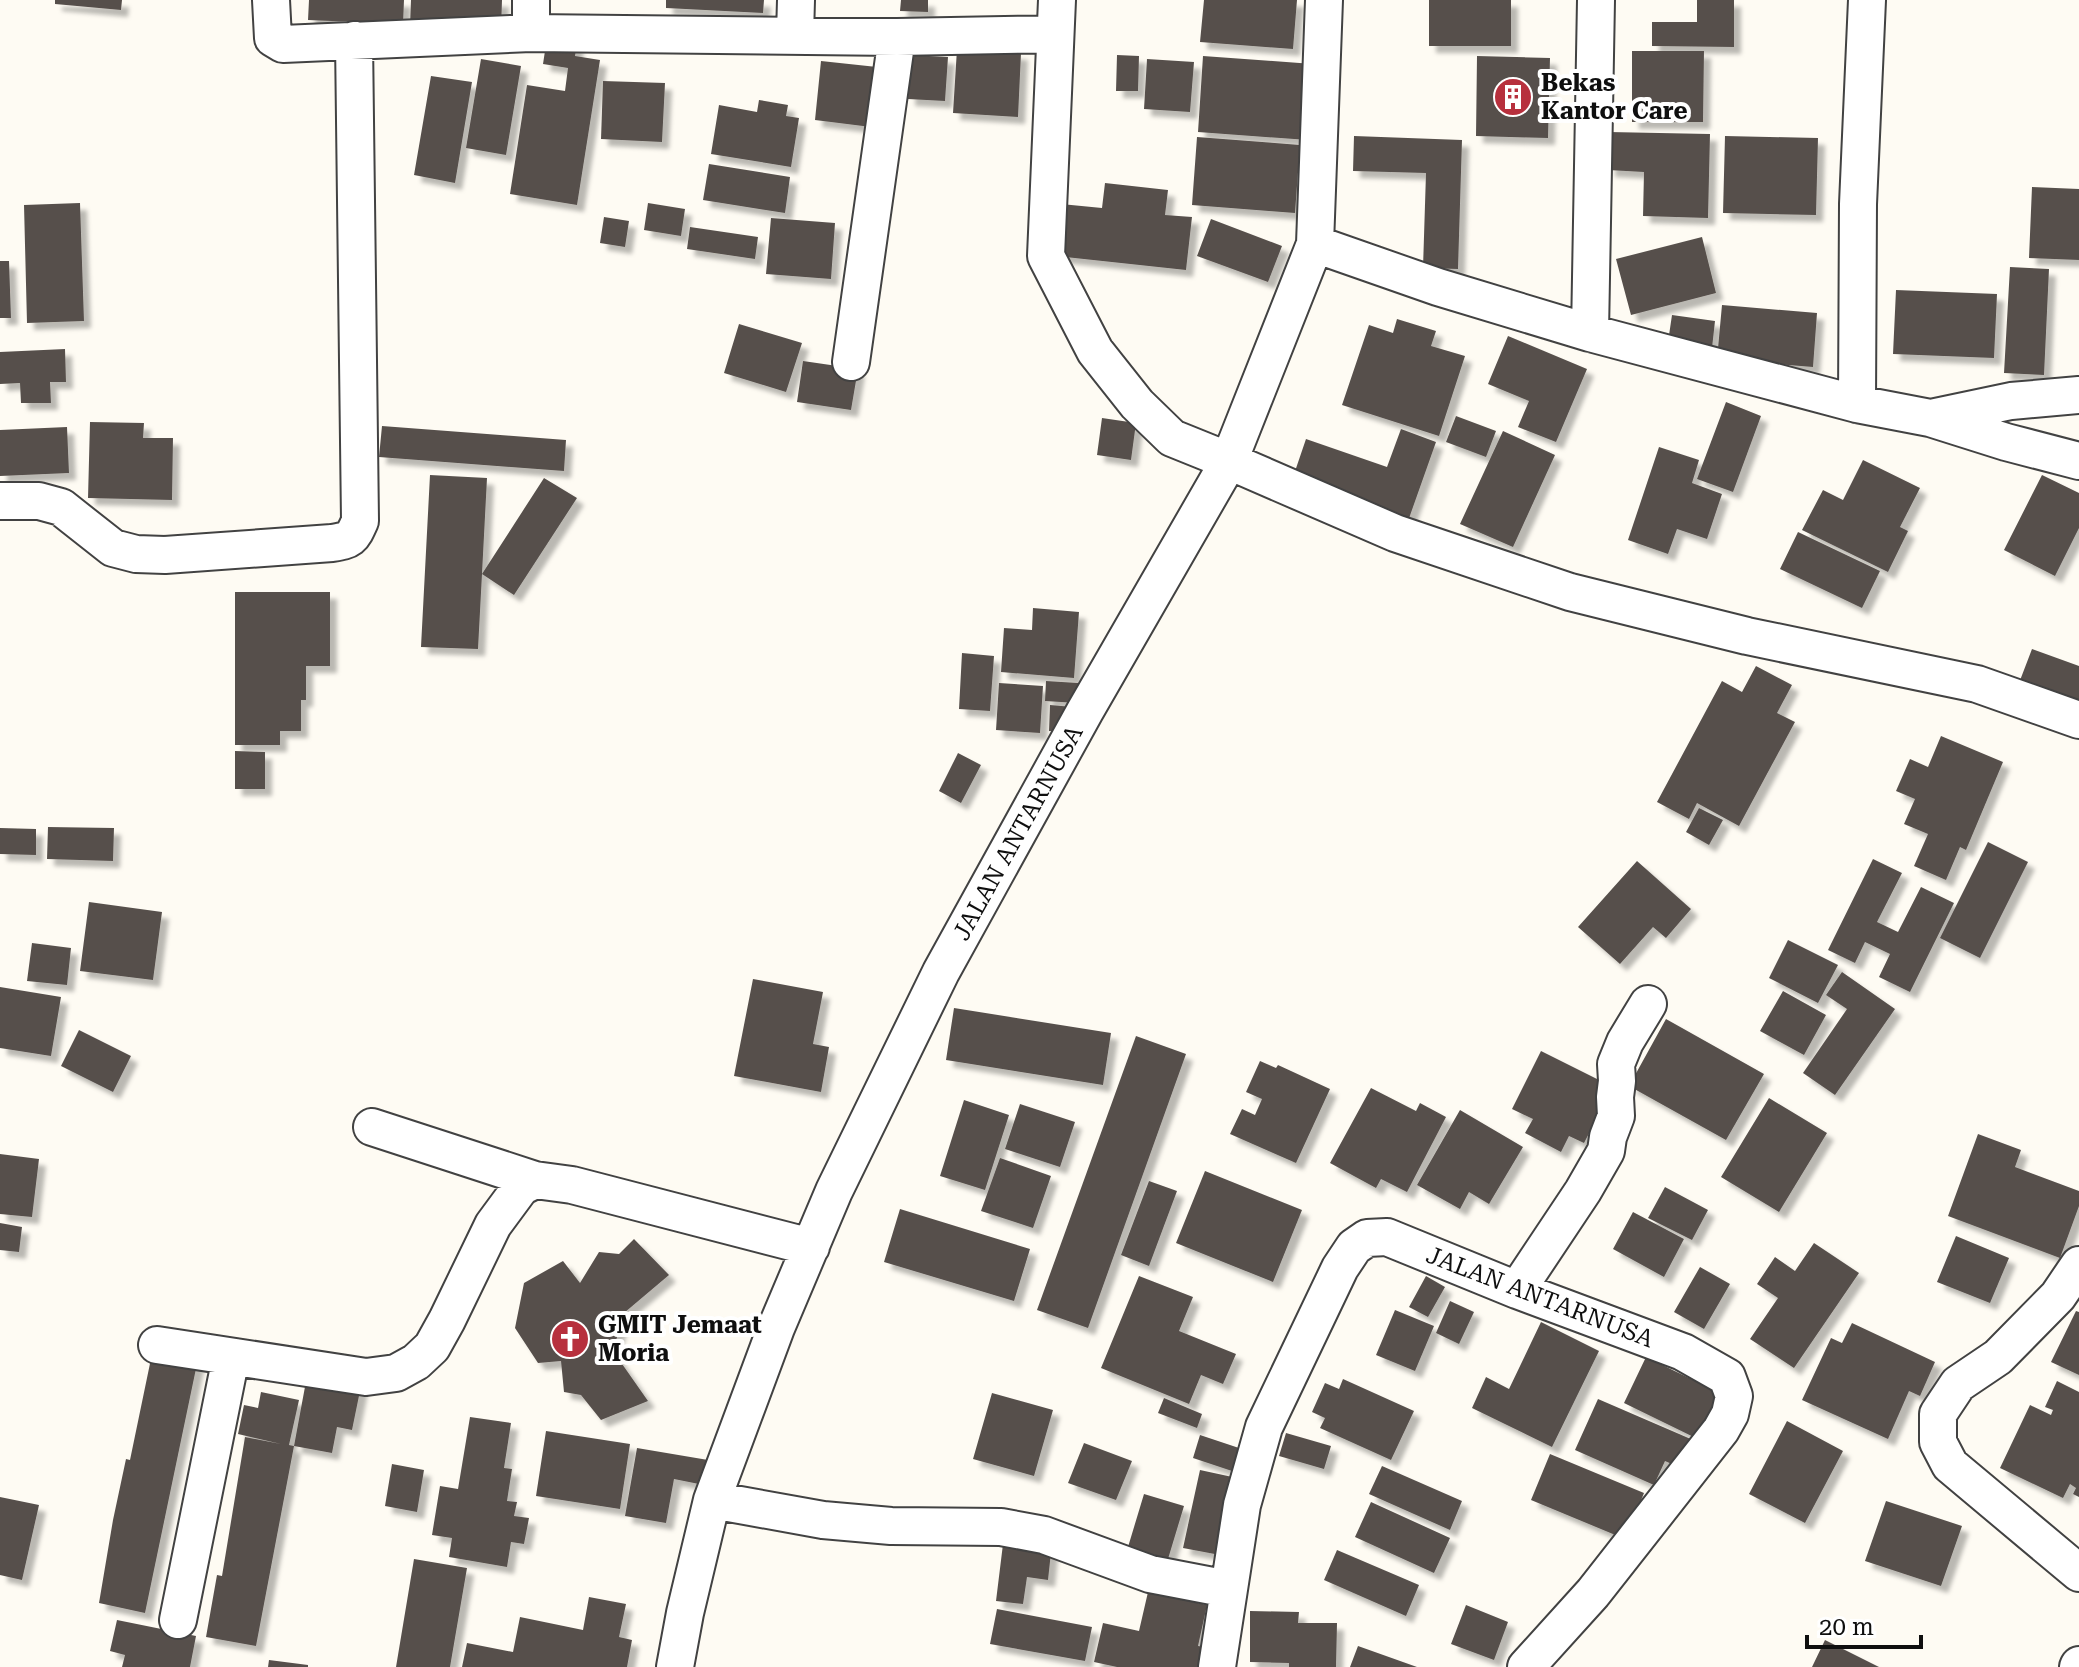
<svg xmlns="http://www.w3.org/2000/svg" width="2079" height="1667" font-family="'Roboto Serif',serif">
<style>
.building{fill:#57504c;filter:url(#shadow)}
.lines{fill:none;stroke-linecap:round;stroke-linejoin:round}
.minor-casing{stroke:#424242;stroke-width:40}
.minor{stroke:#fff;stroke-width:36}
.labels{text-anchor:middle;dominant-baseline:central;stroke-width:8;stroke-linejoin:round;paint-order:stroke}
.poi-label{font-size:24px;font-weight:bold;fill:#0f0f0f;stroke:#fff;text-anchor:start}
.street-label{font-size:24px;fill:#0f0f0f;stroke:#fff}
</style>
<defs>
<filter id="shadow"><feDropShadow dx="7" dy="7" stdDeviation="2" flood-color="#0004"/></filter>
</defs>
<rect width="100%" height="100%" fill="#fefbf3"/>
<path class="building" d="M55,0H122L121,10L55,4Z
M309,0H404L403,24L308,20Z
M411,0H502L501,30L410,26Z
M666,0H764L763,13L666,8Z
M901,0H928V12L900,11Z
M1204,0H1297L1293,49L1200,42Z
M1429,0H1511V46H1429Z
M1697,0H1734V47L1652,46V22H1697Z
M547,38L577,43L575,56L600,60L577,205L510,194L527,85L565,91L568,68L543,64Z
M957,49L1021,53L1018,117L953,113Z
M1632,51H1704L1703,122H1632Z
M910,55L948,57L945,101L908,99Z
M1117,55L1139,56L1138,91H1116Z
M1203,56L1313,64L1308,140L1198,132Z
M1477,56L1550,58L1548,138L1476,136Z
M481,59L521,66L506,155L466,148Z
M1147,59L1194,62L1190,112L1144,109Z
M821,61L877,67L871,127L815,120Z
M431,76L472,82L455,183L414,175Z
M603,81L665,83L662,142L601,139Z
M759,100L788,105L786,116L799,118L791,167L711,154L719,105L757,112Z
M1609,132L1710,134L1708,218L1643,216L1644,172L1608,170Z
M1354,136L1462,140L1458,269L1423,268L1426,173L1353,171Z
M1725,136L1818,138L1816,215L1723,213Z
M1197,137L1300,145L1295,213L1192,205Z
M709,164L790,177L785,213L703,200Z
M1105,183L1168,190L1165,215L1192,217L1186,270L1056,256L1061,204L1102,208Z
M2032,187L2079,189V260L2029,258Z
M80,203L84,321L27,323L24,205Z
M648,203L685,209L681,236L644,230Z
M604,217L629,221L625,247L600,243Z
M771,218L835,223L831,279L766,274Z
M1211,219L1282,246L1268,282L1197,256Z
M690,227L758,237L755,259L687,249Z
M1702,237L1716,293L1631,315L1616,259Z
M0,261H9L11,318H0Z
M2010,267L2049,269L2044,375L2004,373Z
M1896,290L1997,294L1994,358L1893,354Z
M1722,305L1817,313L1813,367L1717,359Z
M1672,315L1715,321L1712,348L1668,342Z
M1397,319L1436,331L1431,346L1465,356L1439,436L1342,405L1369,325L1393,333Z
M739,324L802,343L786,392L724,373Z
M1508,336L1587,369L1556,442L1518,427L1529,401L1488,384Z
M65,349L66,382H50L51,403H21L20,383L0,384V352Z
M803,361L858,369L851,410L797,402Z
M1726,402L1761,416L1733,492L1697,479Z
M1456,416L1496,431L1486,457L1446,442Z
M1102,418L1136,423L1131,460L1097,455Z
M90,422L144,423L143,438H173L172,500L88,498Z
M382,426L566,440L564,471L379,457Z
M67,427L69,473L0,476V430Z
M1401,429L1436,442L1407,524L1291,483L1306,439L1387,467Z
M1503,431L1555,455L1513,547L1460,524Z
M1659,447L1699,460L1692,483L1722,494L1707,539L1677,529L1668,554L1628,540Z
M1863,460L1920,488L1900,527L1908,531L1888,572L1802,530L1823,490L1843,500Z
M430,475L487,478L482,574L544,478L577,498L514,595L482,574L478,649L421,647Z
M2042,475L2079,493V528L2055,576L2004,550Z
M1798,532L1880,571L1862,608L1780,569Z
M235,592H330V666H306V700H301V731H280V745H235Z
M1033,608L1079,612L1074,678L1001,672L1004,628L1032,630Z
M2032,649L2079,666V706L2019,683Z
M962,653L994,656L990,711L959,709Z
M1756,666L1792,685L1777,713L1795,722L1739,826L1697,803L1689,819L1657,802L1722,681L1742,692Z
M1046,681L1078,683L1077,703L1045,701Z
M999,683L1043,686L1040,733L996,730Z
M1050,705L1073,707L1072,732L1049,731Z
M1941,736L2003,762L1966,850L1960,847L1946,880L1914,866L1928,834L1904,824L1915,799L1896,791L1910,759L1928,767Z
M235,751L265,752V789H235Z
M958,753L981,765L961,803L939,791Z
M1699,808L1723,820L1709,845L1686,832Z
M48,827L114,828L113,861L47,859Z
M0,828L36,829V855L0,854Z
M1988,842L2028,862L1980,958L1940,938Z
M1873,859L1902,873L1877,922L1898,932L1921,887L1954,903L1910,992L1879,977L1890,954L1865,942L1855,963L1828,950Z
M1637,861L1691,909L1666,938L1653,927L1620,964L1578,927Z
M89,902L162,912L153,980L80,971Z
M1788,940L1838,965L1818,1003L1769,978Z
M32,943L71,948L67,985L27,981Z
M1842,972L1895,1009L1835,1095L1803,1073L1847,1009L1826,995Z
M753,979L823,992L813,1044L829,1047L821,1092L734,1076Z
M0,987L61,997L51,1056L0,1048Z
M1783,991L1826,1015L1804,1055L1760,1031Z
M954,1008L1111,1033L1103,1085L946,1060Z
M1666,1019L1764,1074L1726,1140L1629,1086Z
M79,1030L131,1056L113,1092L61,1066Z
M1136,1036L1186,1054L1088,1328L1037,1310Z
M1541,1051L1613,1087L1584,1143L1569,1136L1561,1152L1525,1133L1533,1119L1512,1109Z
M1260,1061L1276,1068L1278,1065L1330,1089L1296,1163L1230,1134L1242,1109L1255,1115L1262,1099L1246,1092Z
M1371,1088L1416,1111L1420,1103L1446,1117L1407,1192L1381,1179L1376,1188L1330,1163Z
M1769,1098L1827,1133L1779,1212L1721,1177Z
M964,1100L1009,1115L985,1190L940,1176Z
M1020,1104L1075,1122L1060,1167L1005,1149Z
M1460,1110L1523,1147L1489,1204L1469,1192L1460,1209L1417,1185Z
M1978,1134L2021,1150L2015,1167L2079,1191V1206L2060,1258L1948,1216Z
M0,1154L39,1159L32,1217L0,1214Z
M1000,1158L1051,1176L1033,1228L981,1211Z
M1205,1171L1302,1210L1273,1282L1176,1243Z
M1149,1181L1177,1191L1149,1266L1121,1255Z
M1665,1187L1708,1210L1692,1240L1648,1218Z
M900,1209L1030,1249L1014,1301L884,1262Z
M1633,1212L1684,1239L1664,1277L1613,1249Z
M0,1223L22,1227L19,1252L0,1250Z
M1956,1236L2009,1258L1990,1303L1937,1282Z
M634,1239L669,1275L624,1313L613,1351L648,1401L601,1420L581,1395L564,1392L561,1361L538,1363L515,1328L524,1283L563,1261L580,1283L599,1252L619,1254Z
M1814,1243L1859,1273L1794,1368L1750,1339L1778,1298L1757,1284L1775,1257L1795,1271Z
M1700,1267L1730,1284L1704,1329L1674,1312Z
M1139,1276L1193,1297L1179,1331L1236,1354L1223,1384L1201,1375L1189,1404L1101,1368Z
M1426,1276L1445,1287L1428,1317L1409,1307Z
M1450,1301L1474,1312L1459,1344L1436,1333Z
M1395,1310L1434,1326L1415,1371L1376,1355Z
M2076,1311L2079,1312V1375L2051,1362Z
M1541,1322L1599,1351L1552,1447L1472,1408L1486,1377L1509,1389Z
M1852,1323L1935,1362L1920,1396L1909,1391L1888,1439L1802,1400L1831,1338L1842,1343Z
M153,1349L198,1359L145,1613L99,1603L113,1520L126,1459L130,1460Z
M1646,1357L1730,1398L1708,1444L1624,1403Z
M307,1376L361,1386L352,1430L337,1427L332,1453L294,1446Z
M1343,1379L1414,1411L1391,1460L1320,1428L1325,1418L1312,1412L1325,1383L1339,1389Z
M2057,1381L2079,1392V1497L2073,1494L2076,1488L2070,1484L2063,1498L2000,1468L2030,1405L2051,1415L2053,1410L2045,1407Z
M261,1392L299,1400L289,1445L294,1446L256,1646L206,1637L217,1575L222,1576L245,1437L281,1444L238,1434L244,1405L258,1408Z
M992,1393L1053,1410L1034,1476L973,1459Z
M1164,1398L1202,1414L1197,1428L1158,1413Z
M1598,1399L1693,1440L1681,1468L1665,1461L1654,1485L1575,1450Z
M470,1417L511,1423L504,1468L512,1469L507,1501L517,1502L514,1516L529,1518L524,1544L511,1542L507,1567L449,1557L452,1538L432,1535L440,1486L458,1489Z
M1787,1421L1843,1451L1805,1523L1749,1494Z
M546,1431L630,1444L620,1509L536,1496Z
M1286,1433L1331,1446L1324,1469L1279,1456Z
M1200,1435L1242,1449L1235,1472L1193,1458Z
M1084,1443L1132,1461L1116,1500L1068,1483Z
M637,1448L714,1461L709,1486L674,1479L666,1523L625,1516Z
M1550,1454L1644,1493L1625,1539L1531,1500Z
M392,1464L424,1470L417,1512L385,1506Z
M1382,1466L1462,1501L1450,1530L1369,1494Z
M1200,1470L1237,1478L1220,1555L1183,1548Z
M1144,1494L1184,1506L1168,1559L1128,1547Z
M0,1497L39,1505L22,1580L0,1575Z
M1886,1501L1962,1526L1941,1586L1865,1561Z
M1371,1502L1450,1538L1434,1573L1355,1537Z
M1052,1543L1048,1580L1027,1577L1023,1604L996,1601L1003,1544Z
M1337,1550L1419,1585L1406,1616L1324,1580Z
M414,1559L467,1568L450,1667H396Z
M1148,1592L1207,1605L1198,1646L1211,1648L1206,1667H1117L1094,1662L1103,1623L1139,1631Z
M589,1597L626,1604L619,1637L632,1640L627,1667H462L467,1643L513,1652L520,1617L583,1630Z
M1466,1605L1508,1622L1494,1660L1451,1644Z
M997,1609L1092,1627L1085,1661L990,1644Z
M1250,1611L1299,1612L1298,1623H1337L1336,1667H1289V1663L1250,1662Z
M117,1620L196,1636L190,1667H122L125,1655L110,1651Z
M1825,1640L1879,1667H1812Z
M1358,1646L1417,1667H1350Z
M269,1660L308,1665V1667H268Z"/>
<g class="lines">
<g class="minor-casing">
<path id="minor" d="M271,0L273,38L283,44L531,33
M531,0V33L897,37L1055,34
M1057,0L1046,256L1095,351L1137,404L1172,438L1229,461L1395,533L1570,592L1747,636L1977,684L2079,720
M795,35L796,0
M1315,244L1438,287L1590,333L1857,404L1930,418L2006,442L2079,461
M1590,333L1596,0
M851,362L897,37
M1857,404L1858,204L1867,0
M1935,417L2011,401L2079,395
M0,501H39L61,507L113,548L136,554L165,555L332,543C351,540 352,539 360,521L354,40
M372,1127L535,1180
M2079,1265L2058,1296L1998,1357L1958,1384L1938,1414V1442L1950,1465L2079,1573
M1517,1290L1583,1191L1606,1151L1608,1137L1616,1116L1615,1097L1617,1081L1616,1064L1625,1042L1648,1004
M157,1345L366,1377L396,1373L416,1362L432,1347L447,1320L493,1225L521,1187L535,1180L572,1185L811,1247
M712,1500L823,1520L891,1526L1001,1527L1044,1535L1150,1574L1228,1589
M178,1620L231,1357
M675,1667L685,1613L712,1500L776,1328L834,1191L941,972L1085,711L1229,461L1315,244L1324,0
M1217,1667L1242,1505L1264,1427L1340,1268L1354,1247L1367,1238L1387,1237L1517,1290L1683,1352L1727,1377L1734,1396L1730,1414L1721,1430L1593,1593L1526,1667
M2078,1667L2079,1665"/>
</g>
<use href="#minor" class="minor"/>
</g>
<defs>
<g id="building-disc" transform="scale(2)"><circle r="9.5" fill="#b7303d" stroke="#fff"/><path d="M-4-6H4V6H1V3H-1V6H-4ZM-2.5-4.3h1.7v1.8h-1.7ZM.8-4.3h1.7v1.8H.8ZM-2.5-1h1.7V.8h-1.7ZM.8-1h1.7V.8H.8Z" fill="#fff"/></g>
<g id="church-disc" transform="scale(2)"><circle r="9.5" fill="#b7303d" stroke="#fff"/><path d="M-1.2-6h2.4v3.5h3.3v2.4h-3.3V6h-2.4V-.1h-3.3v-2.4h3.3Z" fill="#fff"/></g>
</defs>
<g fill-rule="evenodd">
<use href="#building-disc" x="1513" y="97"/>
<use href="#church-disc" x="570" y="1339"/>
</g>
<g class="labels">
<g class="poi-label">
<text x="1541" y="83">Bekas<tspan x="1541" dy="28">Kantor Care</tspan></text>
<text x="598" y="1325">GMIT Jemaat<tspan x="598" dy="28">Moria</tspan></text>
</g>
<g class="street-label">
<text transform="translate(1018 833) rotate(-61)">JALAN ANTARNUSA</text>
<text transform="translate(1540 1297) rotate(21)">JALAN ANTARNUSA</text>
</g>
</g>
<path d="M1807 1635v12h114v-12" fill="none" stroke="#0f0f0f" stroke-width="4"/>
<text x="1819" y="1635" font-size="24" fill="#0f0f0f" stroke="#ffffff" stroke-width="6" paint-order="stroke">20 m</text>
</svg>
